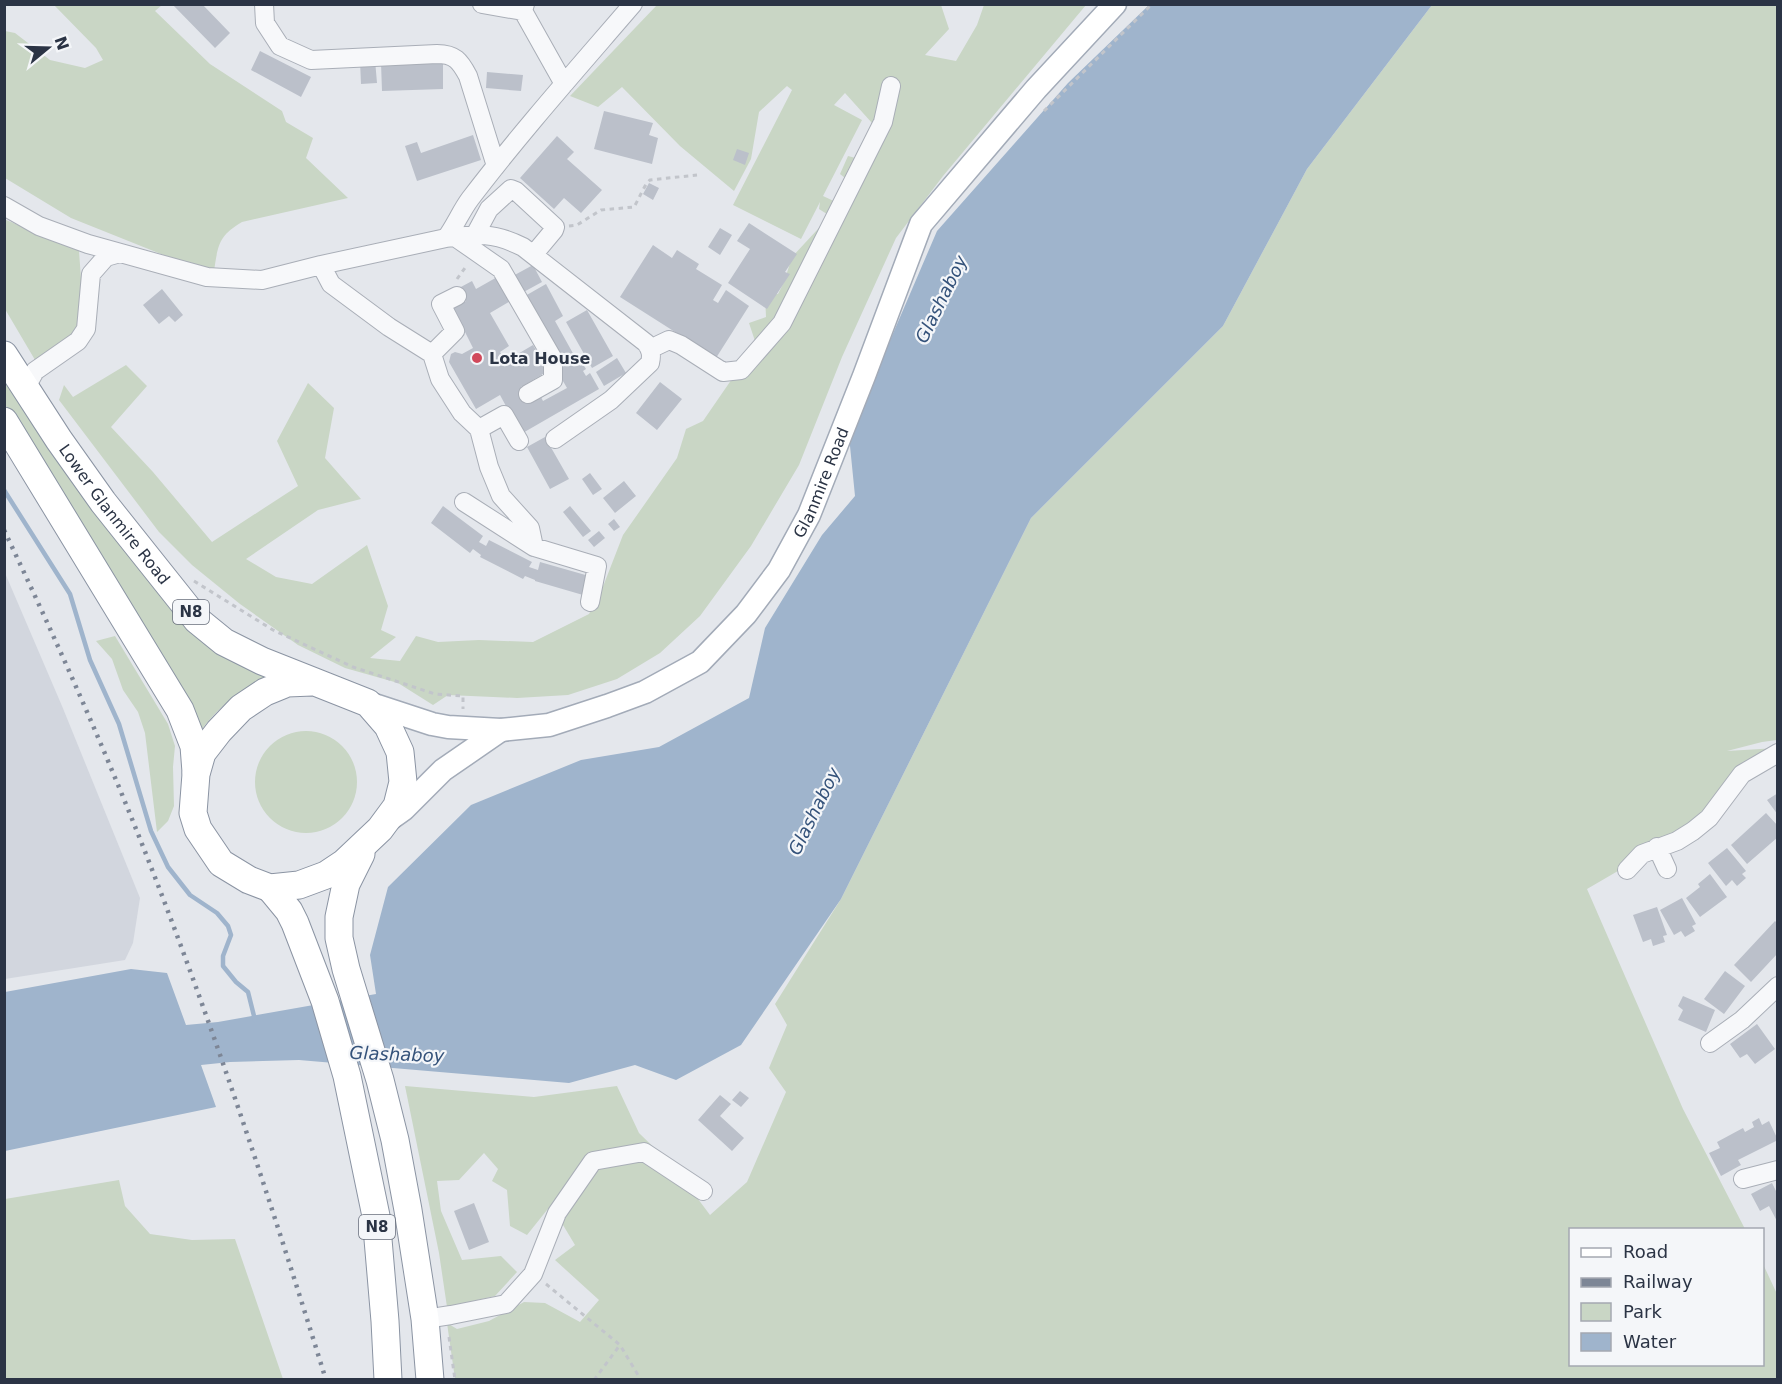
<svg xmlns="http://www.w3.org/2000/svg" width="1782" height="1384" font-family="'DejaVu Sans',sans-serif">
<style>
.built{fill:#d2d6de}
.green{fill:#c9d6c5;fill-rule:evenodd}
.water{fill:#9fb4cc}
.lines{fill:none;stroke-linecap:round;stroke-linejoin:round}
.stream{stroke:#9fb4cc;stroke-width:4.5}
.building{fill:#bbc0ca}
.minor-casing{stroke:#a9aeb7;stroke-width:20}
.major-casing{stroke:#a3abb8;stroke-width:25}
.highway-casing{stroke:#8b94a3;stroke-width:29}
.path{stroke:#c2c5cb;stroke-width:3;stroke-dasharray:4.5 4.5;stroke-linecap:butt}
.minor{stroke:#f7f8fa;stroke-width:18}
.major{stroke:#fff;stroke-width:22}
.highway{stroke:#fff;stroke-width:27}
.rail{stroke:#7d8696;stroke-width:4.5;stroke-dasharray:3 6;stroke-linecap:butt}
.poi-dot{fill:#d1495b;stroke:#f4f6f9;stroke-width:2}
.labels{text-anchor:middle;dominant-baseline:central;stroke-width:4.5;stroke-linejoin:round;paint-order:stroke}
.shield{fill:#f4f6f9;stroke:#676e7b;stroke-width:1.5}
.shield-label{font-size:15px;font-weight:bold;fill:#2b3445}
.poi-label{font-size:16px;font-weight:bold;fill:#2b3445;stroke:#f4f6f9;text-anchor:start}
.street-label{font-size:16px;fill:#2b3445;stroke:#f4f6f9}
.water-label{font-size:18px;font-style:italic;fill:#34527a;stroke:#f4f6f9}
</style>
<rect width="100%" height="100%" fill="#e4e7ec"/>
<path class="built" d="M5,573L62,706L140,898L133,943L125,960L5,979Z"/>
<path class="green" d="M54,5H162L155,11L210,64L282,111L286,122L313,138L306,158L348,198L242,222C218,236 218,246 214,271L176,260L71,218L5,178V31L15,33L50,60L85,68L103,60L96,48Z
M657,5H941L949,29L925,55L956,61L977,25L984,5H1086L943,176L896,238L842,357L799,465L751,546L700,616L660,653L617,679L568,695L517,698L448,695L433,705L398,683L345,668L298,645L240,604L192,565L159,532L59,400L64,385L73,397L126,365L147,386L111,427L153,472L212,542L298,486L277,441L308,383L334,408L325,458L361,499L318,510L246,559L276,577L312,584L367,545L388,606L381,630L396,637L370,658L400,661L416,636L438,642L479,640L533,642L589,614L604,584L623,535L677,458L686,429L703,421L756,344L749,323L766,317L765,295L778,294L784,282L792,257L830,216L819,209L820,202L801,239L733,205L792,90L787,86L759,112L751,159L734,191L680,146L622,87L598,107L570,96ZM845,93L872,123L863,160L848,156L840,174L854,185L838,203L823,196L862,120L834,105Z
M1432,5H1777V740L1762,742L1727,751L1777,748L1709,818L1587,889L1683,1109L1745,1229L1570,1230V1364H1762L1763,1264L1777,1294V1379H455L447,1323L457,1329L489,1321L524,1302L545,1303L580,1322L599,1300L555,1260L575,1245L551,1205L527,1235L510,1226L507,1190L492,1181L498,1169L484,1153L459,1180L437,1181L441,1211L462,1260L501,1256L517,1272L495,1296L447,1307L439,1253L405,1086L534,1097L617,1086L639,1133L674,1167L710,1215L747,1182L786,1092L769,1068L787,1025L775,1004L841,899L1031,518L1223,326L1307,169Z
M4,219L79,251L83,306L79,331L38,365L5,309Z
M5,378L69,475L268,677C240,690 215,709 198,735L58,494L5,404Z
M115,636L168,724L175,746L173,767L174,806L168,821L157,832L145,733L138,712L123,690L112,659L96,641Z
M255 782a51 51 0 1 1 102 0a51 51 0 1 1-102 0Z
M119,1180L125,1206L150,1234L192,1240L235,1239L283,1379H5V1199Z"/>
<path class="water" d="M1149,5H1432L1307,169L1223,326L1031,518L841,899L741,1045L676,1080L635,1065L569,1083L299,1060L230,1062L201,1065L216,1107L5,1151V992L131,969L167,973L186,1025L218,1022L376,994L370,955L388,887L471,805L581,760L659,747L749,698L765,628L822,535L855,496L849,436L937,231L1068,83Z"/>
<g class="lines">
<path class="stream" d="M4,490L70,594L90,660L119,724L151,831L168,867L190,895L217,913L228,926L231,935L223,956V966L236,982L248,992L255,1020"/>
</g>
<path class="building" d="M172,4H202L230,33L215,48Z
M260,51L311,77L301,97L251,70Z
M375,60L377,83L361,84L360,61Z
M443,62V89L382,91L381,63Z
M487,72L523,75L521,91L486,88Z
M604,111L653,123L649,135L658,138L652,164L594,149Z
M473,135L481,160L417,181L405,146L417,142L421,153Z
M557,136L574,152L567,159L602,190L581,213L564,198L554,209L520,178Z
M737,149L749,153L745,165L733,160Z
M649,183L659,188L653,200L643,194Z
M749,223L797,254L785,272L790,274L767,309L728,283L750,249L737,241Z
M720,228L732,235L720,255L708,247Z
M653,245L672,258L677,250L699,264L696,269L722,285L713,300L718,303L726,290L749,306L716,358L620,297Z
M533,265L542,282L520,294L511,277Z
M499,276L512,300L490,313L509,346L500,352L506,361L533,345L548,371L521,387L529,401L540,395L543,401L567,388L556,369L563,365L525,296L546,284L563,316L555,321L580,366L583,364L586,369L583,371L586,376L590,373L599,389L521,434L500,395L476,409L449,362L451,354L455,352L462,354L473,348L461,324L450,310L466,301L459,288L472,281L476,289Z
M162,289L183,315L175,322L169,316L159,324L143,305Z
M587,310L613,356L592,368L566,322Z
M617,358L626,373L604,386L596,372Z
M660,382L682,399L657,430L636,413Z
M545,437L569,479L550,489L527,447Z
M590,473L602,489L593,495L582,479Z
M624,481L636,496L615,513L603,498Z
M443,506L483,536L479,542L486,546L489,540L532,562L529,567L538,570L540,562L589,576L583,595L535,581V580L525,576L523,579L480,557L481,555L473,549L470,553L431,523Z
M570,506L591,531L583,537L563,512Z
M614,519L620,527L614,531L608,524Z
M599,531L605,538L594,547L588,540Z
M1778,793V815L1767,800Z
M1766,813L1778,826V837L1747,864L1731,845Z
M1727,848L1746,871L1742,874L1746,878L1737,886L1732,880L1726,886L1708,863Z
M1710,874L1727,897L1700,917L1686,898L1700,887L1698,884Z
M1682,898L1696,924L1692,926L1695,931L1685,937L1681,931L1674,935L1660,910Z
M1657,907L1667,935L1663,936L1665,942L1653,946L1651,939L1643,942L1633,915Z
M1775,921L1778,924V953L1751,982L1734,965Z
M1725,971L1745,986L1724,1014L1704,999Z
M1683,996L1715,1010L1706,1032L1678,1020L1683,1010L1678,1006Z
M1757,1024L1775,1049L1755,1064L1747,1054L1740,1058L1730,1044Z
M740,1091L749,1098L741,1107L732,1100Z
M720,1095L731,1104L720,1116L744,1138L732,1151L698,1120Z
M1759,1118L1762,1125L1769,1121L1778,1140L1738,1160L1741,1165L1721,1176L1709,1153L1720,1148L1717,1142L1743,1128L1745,1132L1754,1127L1752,1122Z
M1772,1183L1778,1195V1223L1769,1206L1760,1211L1751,1194Z
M474,1203L489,1242L469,1250L454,1211Z"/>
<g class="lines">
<g class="minor-casing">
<path id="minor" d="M264,4L265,23L280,46L311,60L437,54C455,54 460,61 468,76L496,166
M482,4L523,11
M525,4L523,11L564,84
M4,206L39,226L88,244L207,277L262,280L321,265L446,238C455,226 461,211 470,199C521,132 578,68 633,4
M475,235L489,209L511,189L516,191L555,227L554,230L534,254
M455,237L501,269L553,359V380L528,394
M446,238C478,234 493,232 523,247L646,343C651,350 652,355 650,363L611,400L555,439
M321,265L331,284L389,327L432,354L440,379L462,413L479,429L489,467L501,496L530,528L534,547
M650,349L669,340L681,345L723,372L741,370L782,323L883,122L891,86
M432,354L455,331L441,304L457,296
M26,387L35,371L78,341L86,329L91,274L106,257L120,253
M479,429L504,415L519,441
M464,502L534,547L597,566L590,602
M1657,847L1667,869
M1627,870L1642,854L1677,841L1693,831L1709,818L1742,774L1778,753
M1710,1043L1742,1020L1778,986
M1743,1179L1778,1170
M425,1319L451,1315L506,1304L533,1274L557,1213L593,1161L644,1152L703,1191"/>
</g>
<g class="major-casing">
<g id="major">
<path id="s1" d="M368,703L432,724L448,727L501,730L549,725L607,706L645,692L700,662L746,614L779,570L809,515L864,376L921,224L1036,89L1115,4"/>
<path d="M390,819L404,809L443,770L501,730"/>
</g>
</g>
<g class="highway-casing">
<g id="highway">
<path id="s2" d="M4,355L59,440L103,502L197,620L224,642L262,661L368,703L388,726L400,752L403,782L397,806L380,829L344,863L326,875L299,885L270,888L249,880L221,863L198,829L193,813L196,774L202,753L219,731L241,708L265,692L287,683L312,682"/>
<path d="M4,421L180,710L194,746L196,772"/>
<path d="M361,854L346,884L339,917V938L346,969L380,1080L395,1140L408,1210L425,1319L430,1380"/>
<path d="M270,888L289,911L295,923L325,1001L347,1076L376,1216L385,1321L388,1380"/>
</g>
</g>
<path class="path" d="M1044,111L1152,4
M569,226L577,225L601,210L634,207C639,199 644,185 650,180L697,175
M457,279L467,265
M194,581L273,630L353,667L435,694L463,696V709
M546,1284L620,1345L641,1380
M449,1337L455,1380
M594,1380L620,1345"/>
<use href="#minor" class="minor"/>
<use href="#major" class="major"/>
<use href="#highway" class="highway"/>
<path class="rail" d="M4,530C53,633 100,738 142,844C211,1019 270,1199 326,1380"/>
</g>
<circle class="poi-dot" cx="477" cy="358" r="6"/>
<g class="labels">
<g class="shield">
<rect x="173" y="600" width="36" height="24" rx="4.5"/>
<rect x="359" y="1215" width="36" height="24" rx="4.5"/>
</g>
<g class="shield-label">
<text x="191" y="612">N8</text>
<text x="377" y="1227">N8</text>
</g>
<g class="poi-label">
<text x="489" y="358">Lota House</text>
</g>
<g class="street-label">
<text stroke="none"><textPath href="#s1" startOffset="568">Glanmire Road</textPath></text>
<text stroke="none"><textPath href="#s2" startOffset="194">Lower Glanmire Road</textPath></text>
</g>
<g class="water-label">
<text transform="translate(941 299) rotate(-64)">Glashaboy</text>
<text transform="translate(814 811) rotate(-64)">Glashaboy</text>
<text transform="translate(397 1054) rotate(2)">Glashaboy</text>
</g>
</g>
<rect width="1782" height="1384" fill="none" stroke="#2b3445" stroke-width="12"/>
<rect x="1569" y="1228" width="195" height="138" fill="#f4f6f9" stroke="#a4a8b1" stroke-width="1.5"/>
<rect x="1581" y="1248" width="30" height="9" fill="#ffffff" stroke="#a4a8b1" stroke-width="1.5"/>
<text x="1623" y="1258" font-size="18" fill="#2b3445">Road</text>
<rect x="1581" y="1278" width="30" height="9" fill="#7d8696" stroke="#a4a8b1" stroke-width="1.5"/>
<text x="1623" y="1288" font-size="18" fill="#2b3445">Railway</text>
<rect x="1581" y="1303" width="30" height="18" fill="#c9d6c5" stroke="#a4a8b1" stroke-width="1.5"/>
<text x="1623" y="1318" font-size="18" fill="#2b3445">Park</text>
<rect x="1581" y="1333" width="30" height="18" fill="#9fb4cc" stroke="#a4a8b1" stroke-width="1.5"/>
<text x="1623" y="1348" font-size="18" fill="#2b3445">Water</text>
<g transform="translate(48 48) rotate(71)" stroke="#f4f6f9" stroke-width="4.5" paint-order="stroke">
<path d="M0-4.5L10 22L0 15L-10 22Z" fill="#2b3445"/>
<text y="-9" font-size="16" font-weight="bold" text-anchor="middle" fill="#2b3445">N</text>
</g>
</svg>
